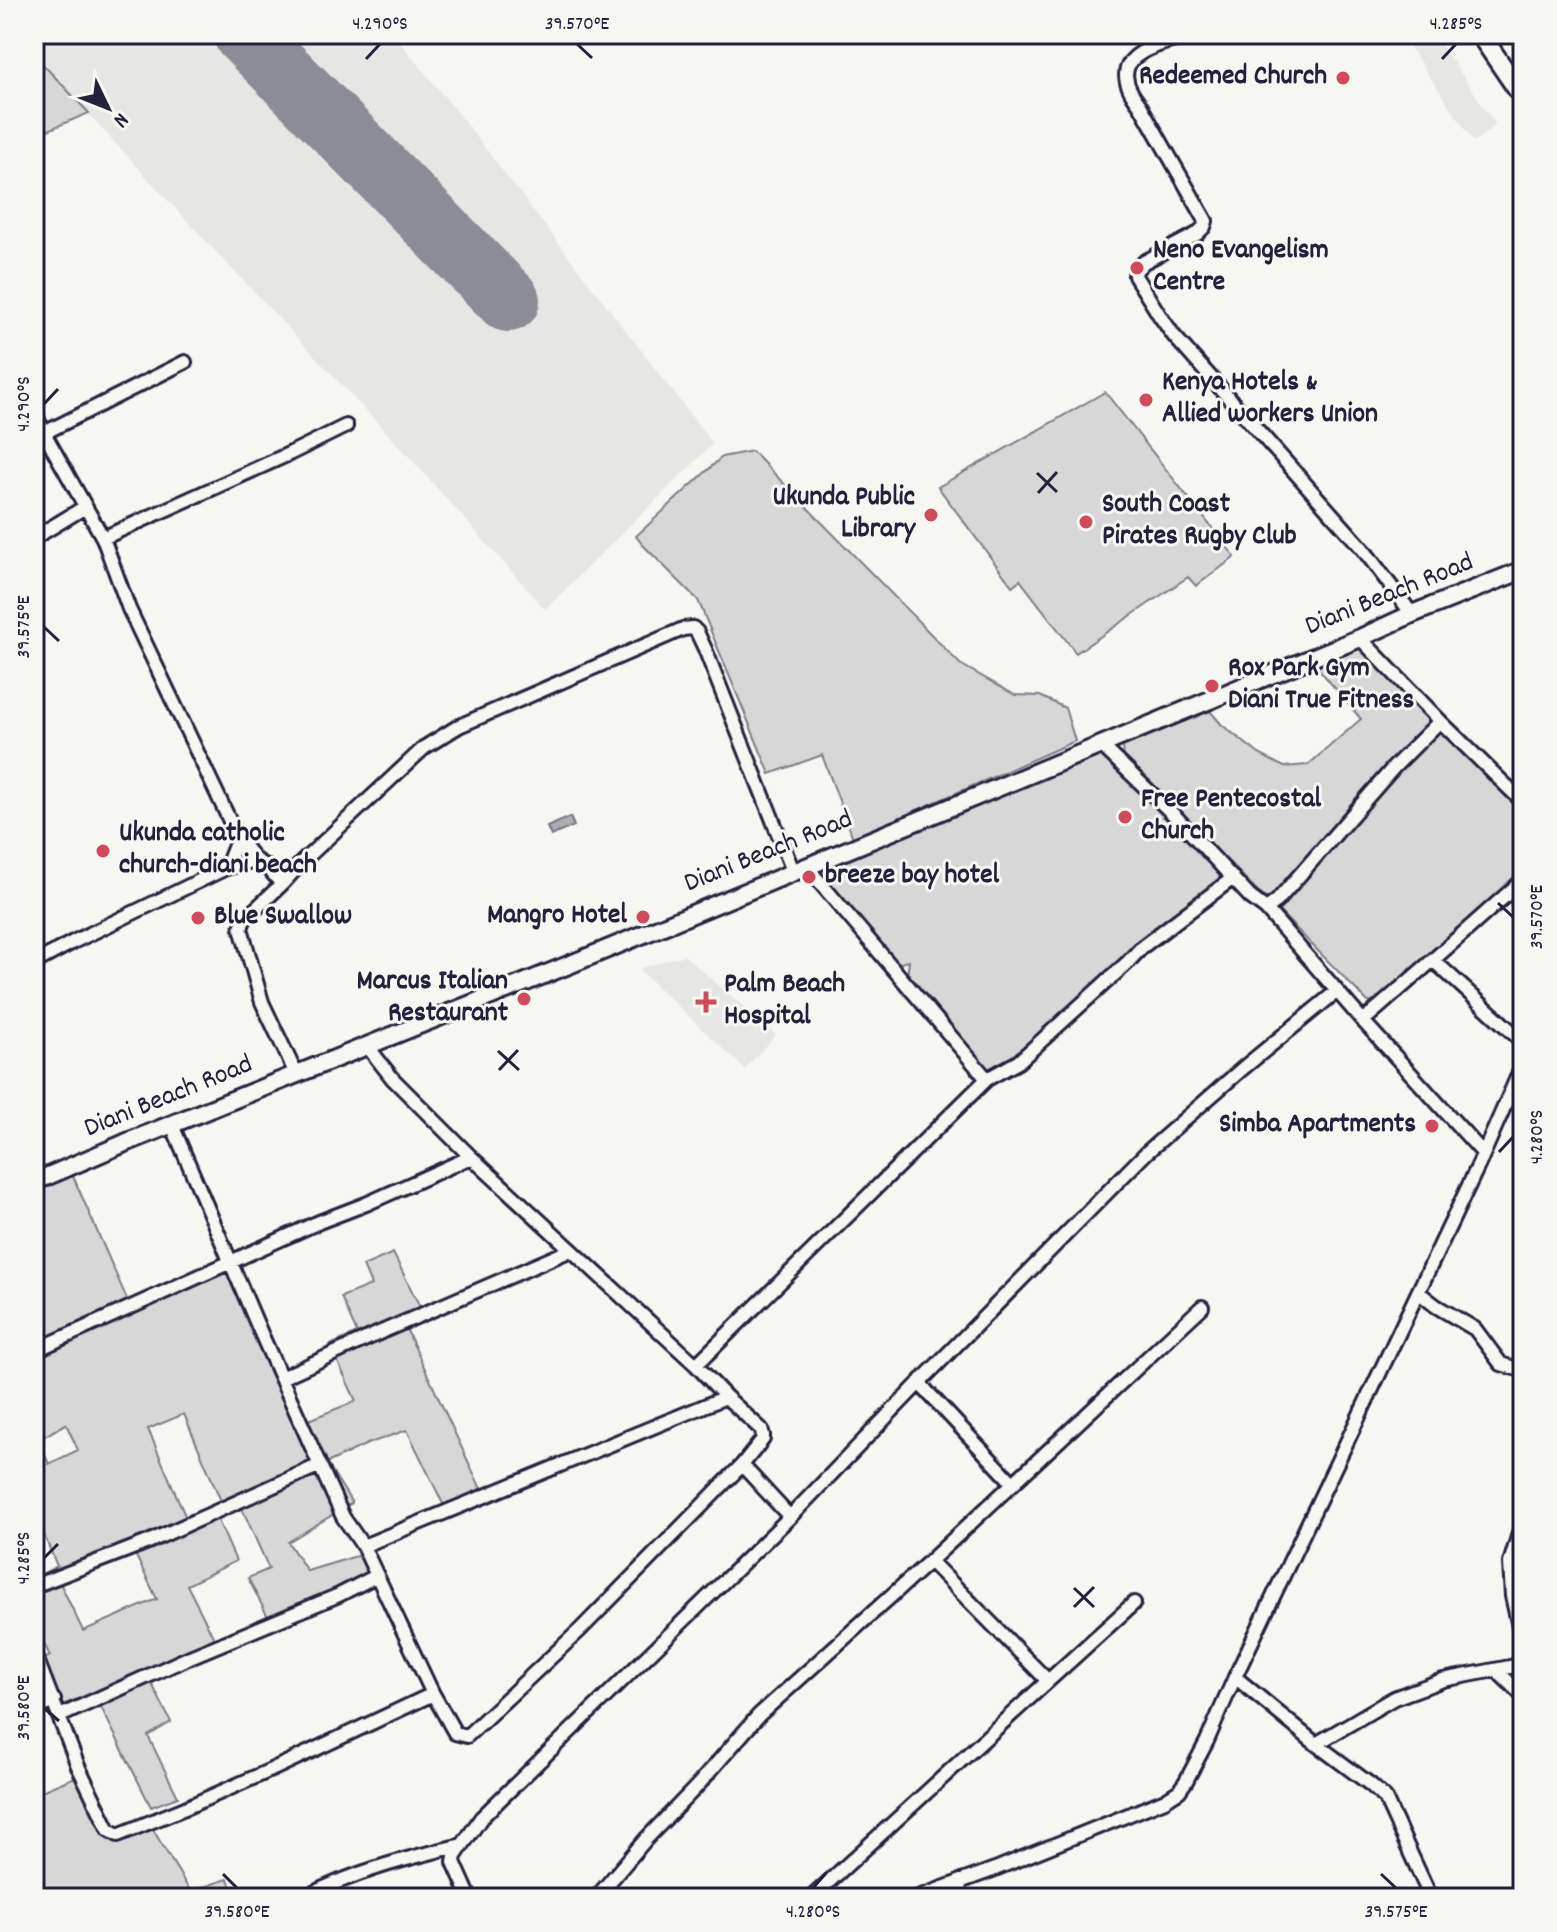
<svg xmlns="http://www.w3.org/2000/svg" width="1557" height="1932" font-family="Dekko,sans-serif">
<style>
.built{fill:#e6e6e4}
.green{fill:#d7d7d7;stroke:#7c7c89;stroke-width:2;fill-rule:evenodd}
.water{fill:#adadb3;stroke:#757583;stroke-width:2}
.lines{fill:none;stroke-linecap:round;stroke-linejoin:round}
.runway{stroke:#8c8c96;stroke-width:64}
.minor-casing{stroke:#22223b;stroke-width:18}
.major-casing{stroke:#22223b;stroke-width:22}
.highway-casing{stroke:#22223b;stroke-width:24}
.minor{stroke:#f6f6f2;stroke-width:12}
.major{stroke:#f6f6f2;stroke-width:16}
.highway{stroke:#f6f6f2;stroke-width:18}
.ticks{fill:none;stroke:#22223b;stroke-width:3}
.poi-dot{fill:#d1495b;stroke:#f6f6f2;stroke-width:3}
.labels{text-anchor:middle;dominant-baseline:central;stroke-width:6;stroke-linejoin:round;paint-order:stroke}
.poi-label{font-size:28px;font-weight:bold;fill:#22223b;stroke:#f6f6f2;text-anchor:start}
.street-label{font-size:28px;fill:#22223b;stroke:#f6f6f2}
.neatline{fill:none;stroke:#22223b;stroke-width:3}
.ticks-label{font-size:20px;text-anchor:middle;fill:#22223b}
</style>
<rect width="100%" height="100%" fill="#f6f6f2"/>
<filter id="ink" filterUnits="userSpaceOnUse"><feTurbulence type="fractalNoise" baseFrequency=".0125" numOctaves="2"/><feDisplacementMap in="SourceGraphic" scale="16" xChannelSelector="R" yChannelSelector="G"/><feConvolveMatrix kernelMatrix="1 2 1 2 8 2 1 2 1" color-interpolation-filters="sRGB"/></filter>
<g filter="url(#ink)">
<path class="built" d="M34,34H393L455,109L713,444L545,609L405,452L189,223L34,55Z
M1401,34H1434L1496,125L1474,142Z
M684,955L776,1035L745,1069L638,969Z"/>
<path class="green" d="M34,55L89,113L34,136Z
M1105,392L1235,557L1196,586L1188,577L1076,653L1020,580L1012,586L938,487Z
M752,451L960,664L1015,695L1040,696L1065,708L1075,741L853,838L822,755L770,774L698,600L642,544L636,536L722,457Z
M1367,645L1433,720L1269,902L1124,758L1123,746L1210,711L1222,725L1259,754L1284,767L1308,765L1361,719L1317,667Z
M1441,727L1523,808V875L1376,1003L1368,1002L1279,911L1397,769Z
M1103,751L1226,878L1129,956L1015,1063L987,1071L907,977L909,961L895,964L824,882L827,868L987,802Z
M72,1174L133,1313L228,1270L296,1425L356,1401L330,1345L357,1333L341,1297L371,1285L363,1266L393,1253L423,1313L403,1322L481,1489L444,1506L407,1430L367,1444L327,1463L352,1503L288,1542L307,1571L363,1554L369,1573L270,1621L248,1578L269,1569L241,1506L217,1518L236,1561L187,1585L217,1644L147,1674L171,1722L148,1736L178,1797L151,1807L94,1693L34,1715V1664L50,1656L34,1622V1578L57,1566L39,1523L34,1524V1192ZM184,1414L221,1501L186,1518L148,1429ZM66,1424L78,1450L49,1464L38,1440ZM134,1552L157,1599L83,1631L59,1581Z
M87,1772L114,1833L146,1818L190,1891L228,1879L235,1898H34V1794Z"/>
<path class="water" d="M570,817L574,826L551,836L547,827Z"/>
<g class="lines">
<path class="runway" d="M245,34L508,300"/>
<g class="minor-casing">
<path id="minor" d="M1199,34C1161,44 1098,53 1140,105L1206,221L1204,227L1197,234L1144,262L1136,270L1135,276L1160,316L1174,336L1363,549L1412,614
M34,411L44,433L103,538
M44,433L185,362
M34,538L85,507
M1360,638L1440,721L1523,802
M1100,744L1177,818L1250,897L1266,909L1363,1021L1433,960L1523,1042
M238,838L255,860L268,868L282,884L301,863L425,747L459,726L683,629L693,628L697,632L705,649L793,871
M806,866L987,1079L1018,1062L1127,963L1142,947L1233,878
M226,868L255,860
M282,884L244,920L241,928L262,1002L296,1074
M1266,909L1277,901L1394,767L1440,721
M1433,960L1523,880
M34,963L73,942L226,868L238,838L129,609L103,538L291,453L346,426
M1363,1021L1483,1153
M368,1047L393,1079L471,1157L696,1365L726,1397L761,1429L763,1435V1439L742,1465L790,1517
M172,1125L260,1331L343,1517L363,1546L433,1694L455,1733L467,1736L580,1630L742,1465
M1418,1292L1436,1306L1475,1329L1501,1364L1514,1368L1523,1366
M34,1351L319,1222L366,1204L471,1157
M696,1365L987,1079
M281,1378L379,1333L571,1250
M919,1383L1013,1483
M1523,1520L1510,1563L1512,1596L1523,1644
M363,1546L726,1397
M34,1586L148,1542L320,1465
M34,1652L78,1766L109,1830L118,1835L185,1808L271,1770L433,1694
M1496,1670L1523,1696
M1235,1677L1316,1744L1371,1785L1385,1798L1431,1898
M1048,1681L1134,1603
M34,1711L54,1700
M60,1716L190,1657L339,1595L376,1576
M1316,1744L1394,1698L1443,1680L1515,1666L1523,1657
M942,1888L959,1898L960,1881
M303,1898C353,1872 407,1858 462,1845
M470,1898L454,1862L455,1856L481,1818L790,1517L919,1383L1146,1153L1242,1069L1337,991
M596,1898L646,1839L698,1785L759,1715L930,1561L1202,1307
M811,1898L1048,1681L930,1561
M916,1898L995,1869L1165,1800L1179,1791L1186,1781L1207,1741L1235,1677L1479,1164L1523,1064"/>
</g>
<g class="major-casing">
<path id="major" d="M34,1182L125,1143L571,964L1360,638L1412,614L1523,570"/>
</g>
<g class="highway-casing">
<path id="highway" d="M1480,34L1523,97"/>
</g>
<use href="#minor" class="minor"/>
<use href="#major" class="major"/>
<use href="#highway" class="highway"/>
</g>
</g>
<path class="ticks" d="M577,44L592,58M366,59L380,44M1442,59L1456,44M44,404L58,389M1037,473L1057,492M1038,493L1057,472M44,627L59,641M1498,903L1513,917M498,1051L519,1070M499,1070L518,1050M1499,1152L1513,1137M44,1558L58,1544M1074,1588L1094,1607M1074,1607L1094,1587M44,1708L59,1721M223,1874L237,1888M1381,1874L1396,1888M813,1888L826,1873"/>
<g class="poi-dot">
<circle cx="1343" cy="78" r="8"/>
<circle cx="1137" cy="268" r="8"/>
<circle cx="1146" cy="400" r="8"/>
<circle cx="931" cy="515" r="8"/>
<circle cx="1086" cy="522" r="8"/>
<circle cx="1212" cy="686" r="8"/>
<circle cx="1125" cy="817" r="8"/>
<circle cx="103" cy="851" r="8"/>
<circle cx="809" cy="877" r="8"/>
<circle cx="643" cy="917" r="8"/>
<circle cx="198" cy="918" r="8"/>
<circle cx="524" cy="999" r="8"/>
<path d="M702 990h8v8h8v8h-8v8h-8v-8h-8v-8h8z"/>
<circle cx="1432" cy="1126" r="8"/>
</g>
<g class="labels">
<g class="poi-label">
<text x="1327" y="78" text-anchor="end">Redeemed Church</text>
<text x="1153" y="252">Neno Evangelism<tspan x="1153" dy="32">Centre</tspan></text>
<text x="1162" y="384">Kenya Hotels &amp;<tspan x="1162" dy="32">Allied workers Union</tspan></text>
<text x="915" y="499" text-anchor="end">Ukunda Public<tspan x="915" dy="32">Library</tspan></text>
<text x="1102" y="506">South Coast<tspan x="1102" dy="32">Pirates Rugby Club</tspan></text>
<text x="1228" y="670">Rox Park Gym<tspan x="1228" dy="32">Diani True Fitness</tspan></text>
<text x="1141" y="801">Free Pentecostal<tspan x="1141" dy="32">Church</tspan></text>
<text x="119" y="835">Ukunda catholic<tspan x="119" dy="32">church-diani beach</tspan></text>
<text x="825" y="877">breeze bay hotel</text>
<text x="627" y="917" text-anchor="end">Mangro Hotel</text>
<text x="214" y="918">Blue Swallow</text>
<text x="508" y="983" text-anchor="end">Marcus Italian<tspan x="508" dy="32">Restaurant</tspan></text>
<text x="724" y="986">Palm Beach<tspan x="724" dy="32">Hospital</tspan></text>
<text x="1416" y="1126" text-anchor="end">Simba Apartments</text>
</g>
<g class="street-label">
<text transform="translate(1390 596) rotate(-22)">Diani Beach Road</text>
<text transform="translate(769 853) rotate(-22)">Diani Beach Road</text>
<text transform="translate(169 1098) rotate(-22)">Diani Beach Road</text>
</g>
</g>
<rect width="1557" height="1932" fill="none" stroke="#f6f6f2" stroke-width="88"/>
<g transform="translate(108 108) rotate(133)" stroke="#f6f6f2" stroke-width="6" paint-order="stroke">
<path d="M0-6L14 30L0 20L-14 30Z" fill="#22223b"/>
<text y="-12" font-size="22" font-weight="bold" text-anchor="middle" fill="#22223b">N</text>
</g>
<rect x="44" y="44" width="1469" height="1844" class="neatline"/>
<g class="ticks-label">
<text x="380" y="29">4.290°S</text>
<text x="577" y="29">39.570°E</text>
<text x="1456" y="29">4.285°S</text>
<text transform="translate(22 404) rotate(-90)" y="7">4.290°S</text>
<text transform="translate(22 627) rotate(-90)" y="7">39.575°E</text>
<text transform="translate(1535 917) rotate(-90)" y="7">39.570°E</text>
<text transform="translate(1535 1137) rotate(-90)" y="7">4.280°S</text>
<text transform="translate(22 1558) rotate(-90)" y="7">4.285°S</text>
<text transform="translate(22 1708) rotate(-90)" y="7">39.580°E</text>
<text x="237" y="1917">39.580°E</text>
<text x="813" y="1917">4.280°S</text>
<text x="1396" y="1917">39.575°E</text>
</g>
</svg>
